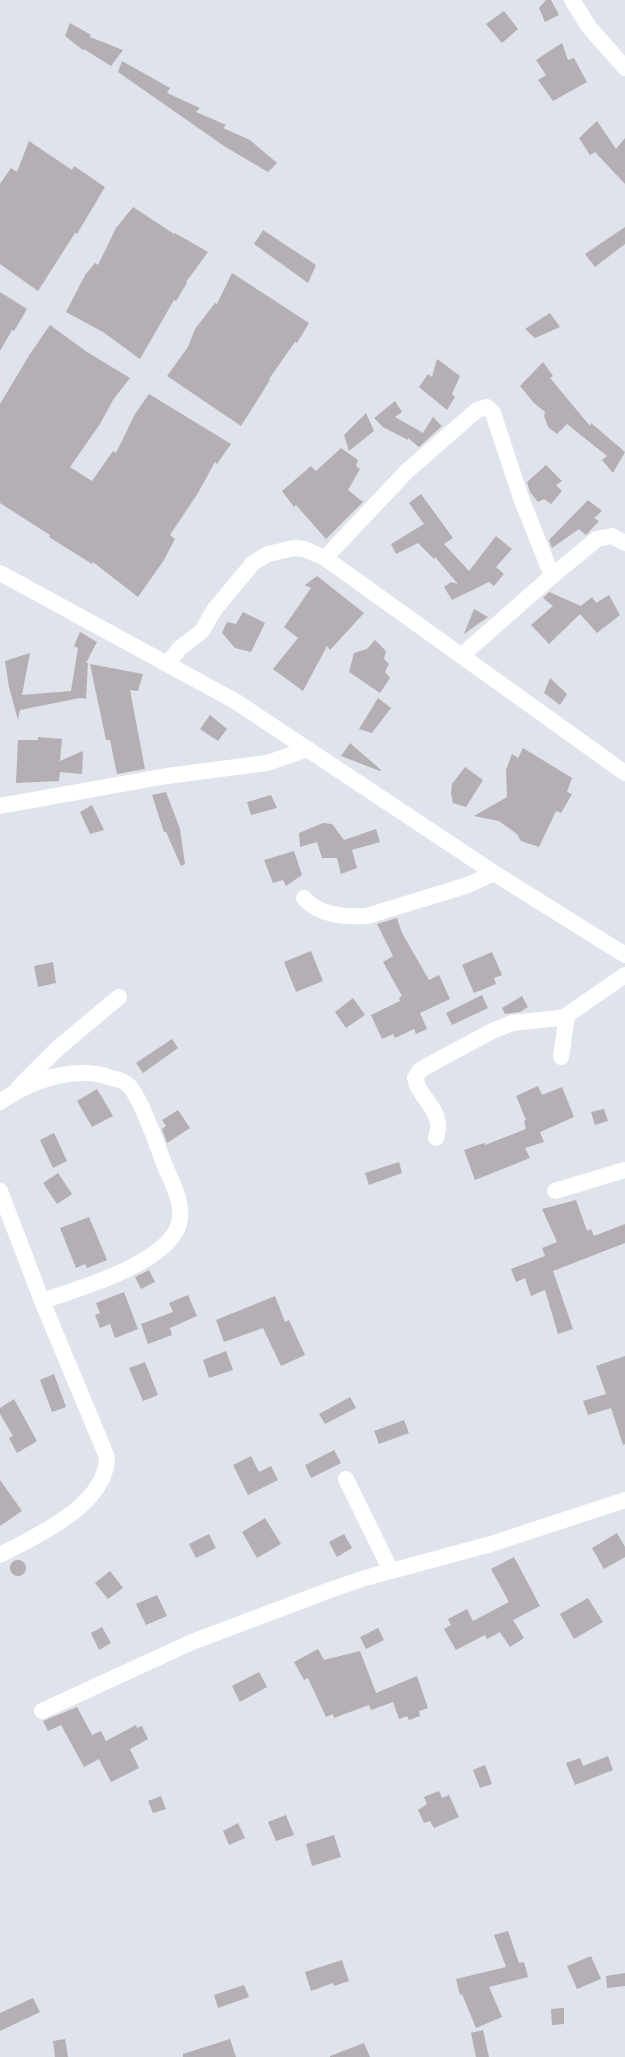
<svg xmlns="http://www.w3.org/2000/svg" width="625" height="2057" font-family="'Roboto Serif',serif">
<style>
.building{fill:#b5aeb4}
.lines{fill:none;stroke-linecap:round;stroke-linejoin:round}
.minor{stroke:#fff;stroke-width:16}
</style>
<rect width="100%" height="100%" fill="#dfe3eb"/>
<path class="building" d="M546,0H551L559,15L545,22L539,8Z
M504,11L518,29L502,43L486,24Z
M70,23L91,35L90,37L123,50L111,66L84,49L83,50L65,36Z
M562,43L568,60L574,58L587,82L553,101L538,80L546,75L536,60Z
M122,61L170,88L167,93L200,108L196,112L226,125L223,128L250,140L277,163L268,172L224,146L118,72Z
M597,121L616,149L625,138V184L595,152L590,155L579,138Z
M29,141L72,170L74,166L105,187L77,234L75,233L38,291L0,264V184L11,168L17,172Z
M133,207L174,234L175,233L208,252L186,282L187,283L176,301L174,300L140,359L103,332L66,312L85,275L95,263L98,265L116,228Z
M625,227V244L595,267L585,254Z
M263,230L316,265L308,283L254,244Z
M232,273L309,323L297,343L295,342L269,379L270,380L241,426L167,376L188,347L195,329L215,303L217,304Z
M0,292L27,309L14,331L12,330L0,351Z
M550,313L560,327L535,338L525,329Z
M50,325L87,352L130,378L113,400L100,424L70,467L92,481L113,451L116,453L135,414L149,394L231,444L217,464L215,462L198,493L170,535L175,539L164,560L138,597L93,562L92,564L49,537L50,535L0,503V404L30,354Z
M437,359L460,376L452,394L455,397L447,410L419,387L428,374L432,377Z
M543,362L553,376L550,378L590,426L591,423L625,452L613,473L602,460L607,456L567,424L557,434L548,427L544,416L545,412L534,403L520,386Z
M395,401L402,412L395,417L423,433L433,417L442,426L419,447L408,438V440L383,427L374,418Z
M366,413L374,431L349,451L344,435Z
M341,448L358,460L356,466L360,469L348,490L363,502L326,539L296,505L294,507L282,491L311,466L316,471Z
M546,465L562,481L556,485L562,491L551,504L544,499L538,502L530,492L527,482Z
M421,494L453,538L444,544L469,571L496,536L512,549L496,567L504,574L494,586L489,582L452,600L444,587L451,582L458,584L435,557L434,559L418,543L396,554L391,544L424,524L409,503Z
M588,500L602,511L594,518L599,521L586,535L579,529L552,548L549,540Z
M317,576L364,613L330,650L327,646L303,691L273,669L298,638L284,627L311,588L305,585Z
M549,592L581,606L592,597L596,603L609,595L620,615L597,633L580,614L549,644L531,625L553,606L543,598Z
M474,609L488,617L464,634Z
M243,612L265,623L251,652L235,648L222,633L227,622L236,624Z
M80,632L97,642L86,663H88L86,699L80,698L20,710L18,720L9,687L5,661L30,653L22,695L71,691L78,648L74,646Z
M375,640L386,651L384,659L389,664L385,672L390,678L380,693L349,672L354,653L367,649Z
M90,664L143,674L138,691L130,690L145,769L117,774L110,740H106Z
M550,678L567,694L560,705L544,693Z
M378,698L391,708L372,733L359,729Z
M210,715L227,729L218,741L200,729Z
M38,737L62,739L60,761L83,751L82,774L60,772L59,781L16,783L18,740H38Z
M350,743L381,770L380,771L341,756Z
M523,748L572,778L567,792L572,794L561,813L556,811L539,847L521,841L517,834L499,821L474,816L507,797L506,770L512,754L518,758Z
M465,767L483,780L466,807L453,803L451,793L452,784Z
M166,792L180,829L185,864L181,866L166,832H164L152,795Z
M271,795L277,808L251,815L247,802Z
M92,805L104,830L90,834L80,812Z
M323,823L332,824L344,840L376,829L380,842L352,850L357,868L341,874L337,858H322L317,842L300,847L299,833Z
M294,851L302,875L286,886L283,880L273,883L264,860Z
M397,918L402,933L429,980L439,975L450,999L420,1013L427,1029L416,1034L414,1029L395,1038L393,1034L382,1039L371,1015L400,1001L399,998L402,996L383,962L393,956L377,924Z
M311,951L323,981L296,992L284,962Z
M492,952L502,975L494,978L496,984L474,993L462,965Z
M53,962L56,983L38,987L34,966Z
M482,995L488,1008L452,1025L446,1013Z
M522,996L528,1007L520,1012L505,1014L502,1008Z
M353,998L365,1015L346,1028L335,1012Z
M172,1039L178,1048L143,1073L136,1063Z
M538,1086L542,1095L562,1087L574,1117L540,1132L544,1142L525,1148L530,1158L475,1180L464,1150L484,1143L485,1145L526,1129L524,1121L526,1120L516,1096Z
M97,1089L113,1116L92,1127L77,1101Z
M604,1109L608,1121L595,1125L591,1112Z
M178,1110L190,1128L167,1143L162,1129L166,1126L162,1120Z
M54,1133L67,1161L53,1168L40,1140Z
M399,1162L402,1173L369,1185L365,1173Z
M58,1173L72,1194L57,1204L43,1183Z
M576,1200L587,1231L591,1229L594,1236L625,1224V1243L553,1271L573,1329L558,1334L545,1290L531,1296L525,1278L516,1282L511,1269L545,1256L542,1248L557,1242L542,1209Z
M89,1217L107,1260L87,1268L85,1264L76,1268L60,1228Z
M149,1270L155,1282L141,1289L135,1277Z
M124,1292L138,1329L115,1338L110,1324L100,1328L95,1315L100,1313L96,1303Z
M188,1295L197,1316L170,1328L172,1335L148,1344L141,1324L173,1312L169,1303Z
M275,1296L285,1322L289,1320L305,1355L281,1366L263,1328L224,1342L216,1320Z
M226,1351L233,1370L209,1378L203,1360Z
M625,1356V1444L623,1445L611,1408L588,1415L583,1401L606,1394L596,1366Z
M145,1362L158,1395L143,1401L129,1368Z
M54,1374L66,1407L52,1412L40,1380Z
M350,1397L356,1408L325,1424L319,1414Z
M14,1399L37,1441L17,1453L9,1438L13,1436L0,1414V1408Z
M404,1420L409,1433L379,1444L374,1431Z
M334,1450L341,1463L311,1478L305,1465Z
M251,1456L259,1472L271,1466L278,1480L248,1495L233,1465Z
M0,1480L22,1511L0,1526Z
M265,1518L281,1544L257,1558L242,1532Z
M617,1533L625,1547V1557L604,1569L592,1548Z
M209,1534L216,1548L196,1558L189,1544Z
M344,1534L352,1548L337,1557L329,1542Z
M514,1557L540,1606L513,1620L524,1638L510,1647L500,1632L487,1639L485,1635L456,1650L444,1629L451,1625L448,1619L467,1609L473,1621L509,1602L491,1569Z
M10 1568a8 8 0 1 1 16 0a8 8 0 1 1-16 0Z
M110,1571L123,1588L108,1599L95,1583Z
M157,1595L167,1616L146,1625L136,1604Z
M588,1598L603,1622L574,1639L560,1614Z
M102,1627L111,1643L99,1650L91,1633Z
M378,1628L384,1640L366,1649L360,1637Z
M318,1649L324,1660L360,1651L376,1693L417,1676L428,1708L419,1711L420,1716L409,1720L407,1716L399,1719L393,1702L371,1710L369,1705L334,1718L333,1714L326,1717L308,1678L304,1680L294,1662Z
M259,1672L267,1687L240,1702L232,1686Z
M77,1707L92,1735L101,1731L106,1741L136,1725L137,1728L142,1726L148,1739L130,1749L139,1768L111,1782L99,1759L84,1767L61,1725L48,1731L43,1721Z
M608,1756L613,1770L575,1785L566,1763L580,1758L583,1766Z
M485,1765L492,1784L480,1788L473,1770Z
M439,1791L442,1798L449,1795L459,1817L434,1828L430,1821L424,1823L418,1810L427,1804L424,1797Z
M161,1796L166,1809L153,1813L148,1801Z
M286,1815L294,1835L276,1841L268,1822Z
M238,1823L245,1838L229,1845L223,1831Z
M334,1835L341,1857L312,1866L306,1844Z
M508,1931L519,1963L524,1962L528,1977L489,1987L502,2017L476,2028L462,1994L460,1995L456,1979L506,1967L494,1935Z
M591,1956L601,1979L577,1989L567,1966Z
M342,1960L349,1981L334,1986L333,1983L311,1991L305,1972Z
M625,1973V1986L607,1988L606,1976Z
M244,1985L249,1997L218,2008L214,1995Z
M33,1998L40,2012L0,2031V2013Z
M564,2008V2024L552,2025L551,2009Z
M483,2030L489,2057H476L471,2033Z
M65,2039L68,2057H55L53,2041Z
M230,2039L236,2057H183V2054Z
M364,2043L370,2057H330V2056Z"/>
<g class="lines">
<path class="minor" d="M572,0L589,27L625,68
M325,558L407,471L477,410L487,407L493,413L521,498L552,576
M0,573L235,701L494,873L625,955
M461,656L552,576L597,539L612,536L625,543
M168,663L180,648L202,631L214,610L253,563L268,554L294,548L304,549L325,558L625,773
M0,806L167,776L267,763L308,749
M304,898C320,916 344,917 367,916L468,885L494,873
M561,1057L567,1015
M19,1087L58,1048L119,997
M0,1102C31,1080 75,1065 112,1078C117,1079 124,1081 128,1085C140,1095 158,1147 164,1164C172,1182 187,1209 177,1229C160,1265 79,1289 42,1301
M436,1138C437,1134 439,1128 438,1123C436,1105 418,1096 415,1078L420,1070L492,1031L512,1023L560,1018L567,1015L625,975
M0,1191L42,1301L107,1457C107,1505 36,1536 0,1555
M555,1191L625,1170
M346,1479L391,1571
M42,1711L192,1642L330,1590L365,1578L491,1544L625,1500"/>
</g>
</svg>
